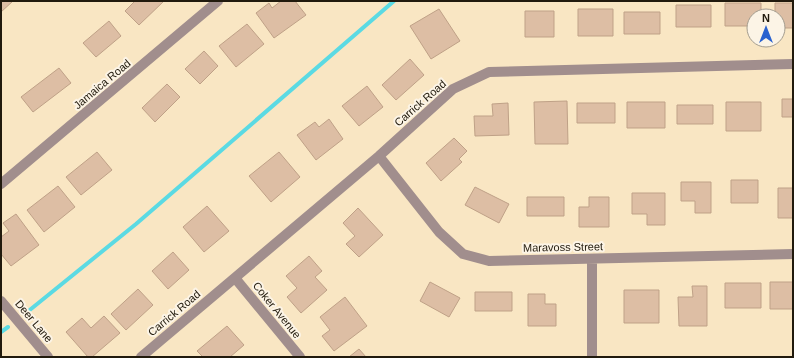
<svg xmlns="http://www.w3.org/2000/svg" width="794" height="358" font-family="Helvetica,sans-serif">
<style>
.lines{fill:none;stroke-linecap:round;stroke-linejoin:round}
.stream{stroke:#5bdae3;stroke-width:4}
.building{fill:#ddbea4;stroke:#bfa187}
.minor{stroke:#a18e8d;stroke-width:10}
.labels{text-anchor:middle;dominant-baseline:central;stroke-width:4;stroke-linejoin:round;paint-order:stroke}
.street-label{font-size:11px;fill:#211a0d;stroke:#fcf4e6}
</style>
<rect width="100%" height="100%" fill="#f9e6c3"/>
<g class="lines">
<path class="stream" d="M26,313L136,224L394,1
M1,332L8,327"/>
</g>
<path class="building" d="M1,1H13L1,12Z
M135,1H164L139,25L125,11Z
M281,1H295L306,15L274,38L256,13L269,3L272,8Z
M725,3H761V16H754V26H725Z
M775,3H793V28H778V16H775Z
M676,5H711V27H676Z
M439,9L460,41L431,59L410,26Z
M578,9H613V36H578Z
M525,11H554V37H525Z
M624,12H660V34H624Z
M109,21L121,36L96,57L83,43Z
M247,24L264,44L236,67L219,46Z
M204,51L218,66L200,84L185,69Z
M410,59L424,75L396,100L382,85Z
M59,68L71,83L33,112L21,97Z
M167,84L180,97L155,122L142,108Z
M367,86L383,107L359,126L342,106Z
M782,99H793V117H782Z
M567,101L568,144H535L534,102Z
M627,102H665V128H627Z
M726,102H761V131H726Z
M508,103L509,135L475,136L474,116H493L492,104Z
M577,103H615V123H577Z
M677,105H713V124H677Z
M329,119L343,139L316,160L297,135L315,122L319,127Z
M454,138L467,151L459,159L462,162L441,181L426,163Z
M97,152L112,170L81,195L66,177Z
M279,152L300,177L271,202L249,176Z
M731,180H758V203H731Z
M681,182H711V213H695V201H681Z
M58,186L75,207L44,232L27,210Z
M475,187L509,204L499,223L465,205Z
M778,188H793V218H778Z
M632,193H665V225H647V214H632Z
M527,197H564V216H527Z
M589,197H609V227H579V207H589Z
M207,206L229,231L204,252L183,227Z
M358,208L383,235L359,257L346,244L355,236L343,223Z
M16,214L39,245L11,266L1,254V237L9,231L3,223Z
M173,252L189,270L168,289L152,271Z
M309,256L322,271L315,277L327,290L301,313L287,297L297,288L286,276Z
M430,282L460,298L449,317L420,301Z
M770,282H793V309H770Z
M725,283H761V308H725Z
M692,286H707V326H679L678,297H693Z
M138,289L153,305L126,330L111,314Z
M624,290H659V323H624Z
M475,292H512V311H475Z
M528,294H545V304H556V326H528Z
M345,297L367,326L334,351L322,336L330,330L320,317Z
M104,316L120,333L92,357H88L66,332L82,318L91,328Z
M227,326L244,345L230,357H203L197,351Z
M359,349L366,357H349Z"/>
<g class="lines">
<path class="minor" d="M379,156L439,232L463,254L489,261L793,254
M1,184L218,1
M592,259V357
M235,278L300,357
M1,301L48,357
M141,357L379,156L453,89L489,72L793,64"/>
</g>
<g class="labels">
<g class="street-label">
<text transform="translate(102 84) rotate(-40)">Jamaica Road</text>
<text transform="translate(420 103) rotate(-41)">Carrick Road</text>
<text transform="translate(563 247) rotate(-1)">Maravoss Street</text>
<text transform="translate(277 310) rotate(51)">Coker Avenue</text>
<text transform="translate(174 313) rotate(-40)">Carrick Road</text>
<text transform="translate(34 321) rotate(50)">Deer Lane</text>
</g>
</g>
<rect width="794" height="358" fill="none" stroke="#211a0d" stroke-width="4"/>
<g transform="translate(766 28)"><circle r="19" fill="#fcf4e6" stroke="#a49d8f"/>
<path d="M0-3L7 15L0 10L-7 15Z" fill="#2a62cf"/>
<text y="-6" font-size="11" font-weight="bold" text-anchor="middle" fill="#211a0d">N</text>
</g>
</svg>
